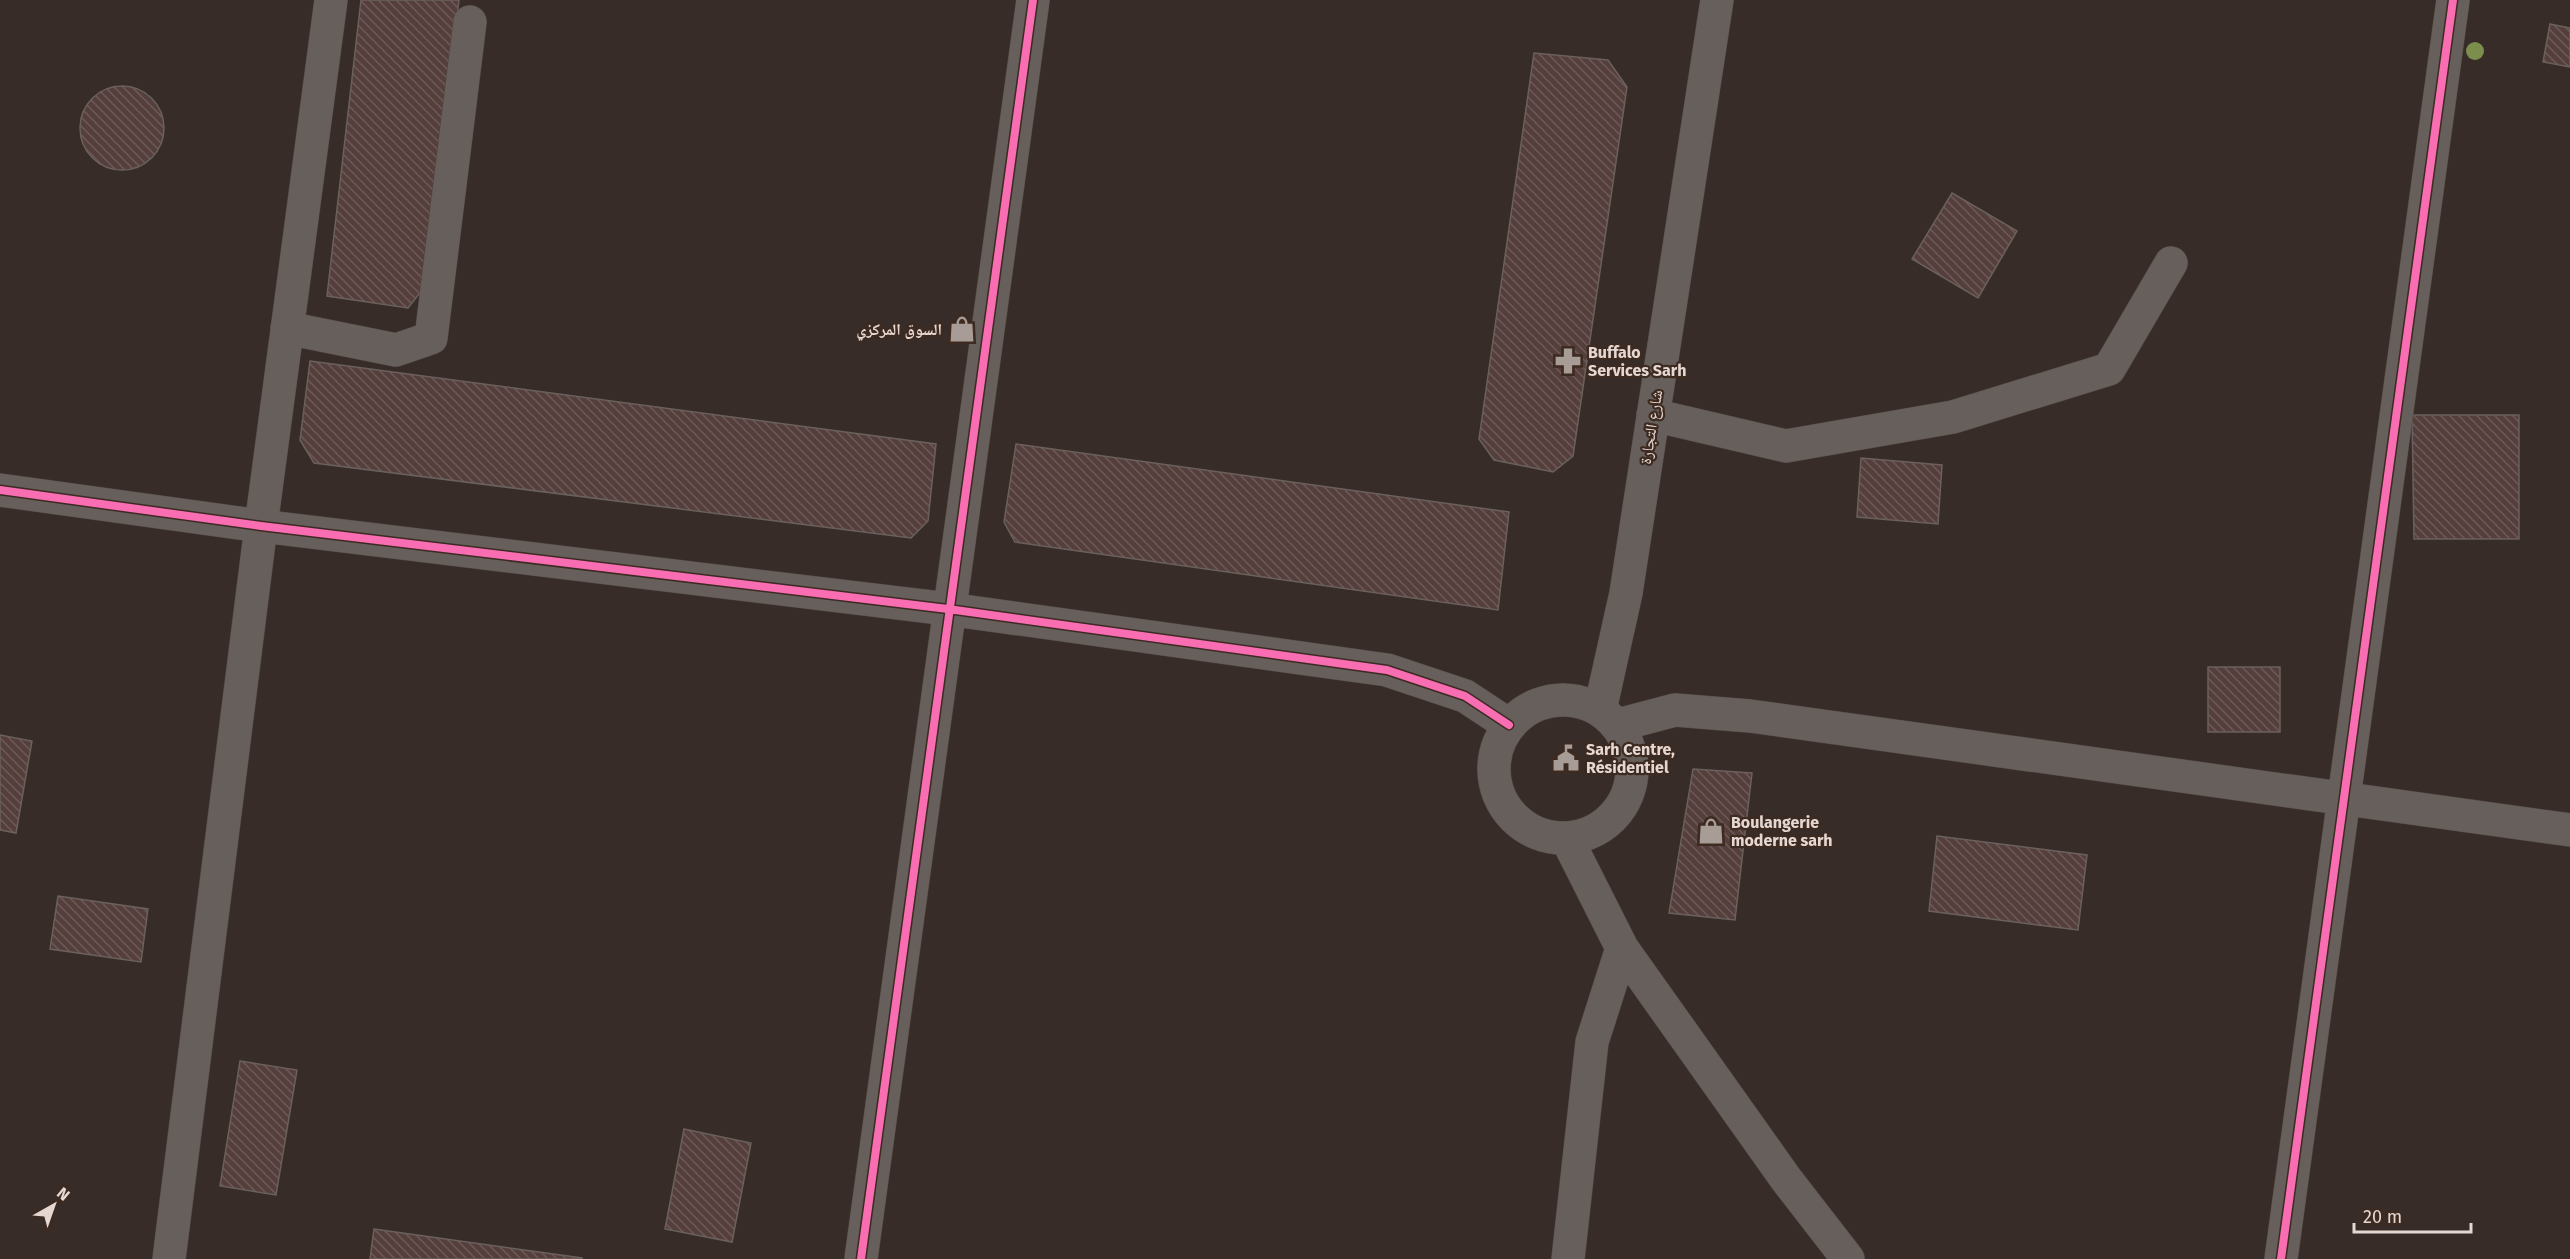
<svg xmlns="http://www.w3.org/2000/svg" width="2570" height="1259" font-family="'Fira Sans','Noto Naskh Arabic',sans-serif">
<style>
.building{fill:url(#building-back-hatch);stroke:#6a605d;stroke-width:1.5}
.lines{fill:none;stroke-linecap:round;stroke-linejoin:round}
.minor-casing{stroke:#524843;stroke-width:34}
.minor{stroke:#675f5b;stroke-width:33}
.cycleway-casing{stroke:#3d2a21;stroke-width:11}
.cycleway{stroke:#f96db3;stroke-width:8}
.tree{fill:#7b8e4c}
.labels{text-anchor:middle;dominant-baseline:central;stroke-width:4.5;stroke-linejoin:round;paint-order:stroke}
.poi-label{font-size:16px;font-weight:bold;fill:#e5d8d3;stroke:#3d2a21;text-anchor:start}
.street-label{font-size:16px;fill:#e5d8d3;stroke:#3d2a21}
</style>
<defs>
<pattern id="building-back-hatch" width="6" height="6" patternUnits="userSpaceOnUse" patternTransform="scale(1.5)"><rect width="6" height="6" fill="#553f3c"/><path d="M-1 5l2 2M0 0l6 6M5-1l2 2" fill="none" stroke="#6d5a57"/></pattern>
</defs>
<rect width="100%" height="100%" fill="#372c27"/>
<path class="building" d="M361,0H459L423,289L408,308L327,296Z
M2550,24L2570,28V67L2543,62Z
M1534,53L1608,60L1627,87L1573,456L1553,472L1494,460L1479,439Z
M80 128a42 42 0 1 1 84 0a42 42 0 1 1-84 0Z
M1952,193L2017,231L1978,298L1912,259Z
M310,361L936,444L928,521L911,538L314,463L300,440Z
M2412,415H2519V539H2414Z
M1016,444L1509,512L1498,610L1015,542L1004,522Z
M1861,458L1942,465L1938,524L1857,517Z
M2208,667H2280V732H2208Z
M0,735L32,741L16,833L0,830Z
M1693,769L1752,773L1735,920L1669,913Z
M1937,836L2087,855L2078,930L1929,911Z
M58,896L148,909L141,962L50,949Z
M240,1061L297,1070L276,1195L220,1186Z
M684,1129L751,1143L732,1242L665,1229Z
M374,1229L582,1258V1259H370Z"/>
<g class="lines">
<g class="minor-casing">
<path id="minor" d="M287,328L396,350L431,338L470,22
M1653,415L1786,446L1953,417L2109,369L2171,263
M0,490L261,526L948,609L1387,670L1465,696L1509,725
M1494 769a69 69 0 1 1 138 0a69 69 0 1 1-138 0Z
M1600,710L1626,593L1717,0
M1618,725L1675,710L1750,716L2570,830
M1567,839L1622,948L1786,1179L1848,1259
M169,1259L261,526L331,0
M861,1259L1033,0
M1568,1259L1592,1042L1622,948
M2281,1259L2453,0"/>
</g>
<use href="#minor" class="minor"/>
<g class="cycleway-casing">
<path id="cycleway" d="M0,490L261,526L948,609L1387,670L1465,696L1509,725
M861,1259L1033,0
M2281,1259L2453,0"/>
</g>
<use href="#cycleway" class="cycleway"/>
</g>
<circle class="tree" cx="2475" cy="51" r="9"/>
<defs>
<g id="shop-bare" transform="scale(2.07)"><path d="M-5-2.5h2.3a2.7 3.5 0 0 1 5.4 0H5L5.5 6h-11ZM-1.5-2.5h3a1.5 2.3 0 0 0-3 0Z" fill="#a89c97" stroke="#3d2a21" stroke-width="2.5" paint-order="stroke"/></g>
<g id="pharmacy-bare" transform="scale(2.07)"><path d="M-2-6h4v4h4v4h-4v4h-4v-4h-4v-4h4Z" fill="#a89c97" stroke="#3d2a21" stroke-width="2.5" paint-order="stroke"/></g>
<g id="civic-bare" transform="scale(2.07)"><path d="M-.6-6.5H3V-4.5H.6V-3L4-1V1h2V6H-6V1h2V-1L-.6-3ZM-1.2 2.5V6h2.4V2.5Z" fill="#a89c97" stroke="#3d2a21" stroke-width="2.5" paint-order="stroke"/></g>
</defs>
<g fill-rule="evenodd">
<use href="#shop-bare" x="962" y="329"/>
<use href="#pharmacy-bare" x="1568" y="361"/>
<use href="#civic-bare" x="1566" y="758"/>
<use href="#shop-bare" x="1711" y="831"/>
</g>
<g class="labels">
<g class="poi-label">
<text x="942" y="329" text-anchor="end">السوق المركزي</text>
<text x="1588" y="352">Buffalo<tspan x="1588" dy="18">Services Sarh</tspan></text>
<text x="1586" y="749">Sarh Centre,<tspan x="1586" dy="18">Résidentiel</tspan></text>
<text x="1731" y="822">Boulangerie<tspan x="1731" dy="18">moderne sarh</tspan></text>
</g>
<g class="street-label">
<text transform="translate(1651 427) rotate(-81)">شارع التجارة</text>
</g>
</g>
<g transform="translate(54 1205) rotate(40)" stroke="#3d2a21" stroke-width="4.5" paint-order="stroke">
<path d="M0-4.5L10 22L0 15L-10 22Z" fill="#e5d8d3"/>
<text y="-9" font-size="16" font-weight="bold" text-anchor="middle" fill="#e5d8d3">N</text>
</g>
<path d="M2354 1223v9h117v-9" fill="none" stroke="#e5d8d3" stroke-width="3"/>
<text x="2363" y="1223" font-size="18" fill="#e5d8d3" stroke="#3d2a21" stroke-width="4.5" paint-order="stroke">20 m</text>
</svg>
